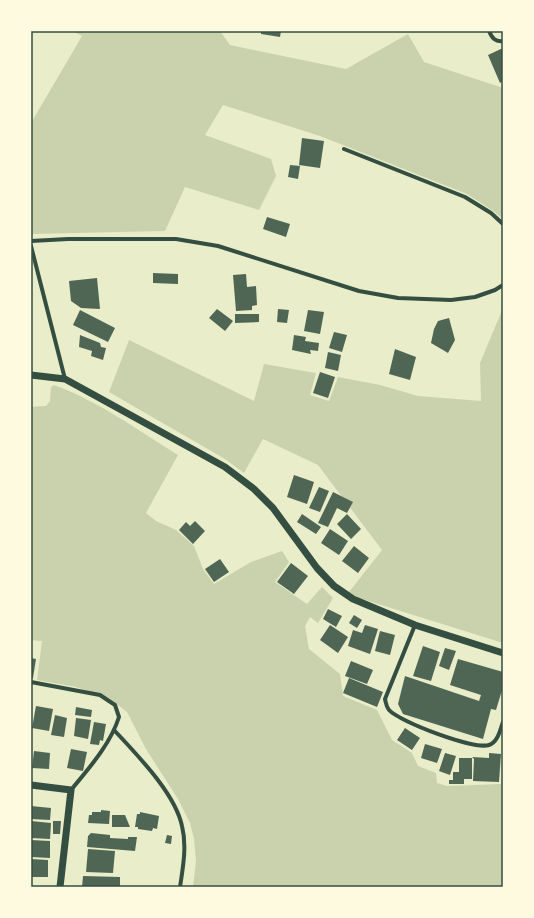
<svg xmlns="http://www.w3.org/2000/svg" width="534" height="918" font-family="'Nunito Sans',sans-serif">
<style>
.green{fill:#cad2ad}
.building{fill:#4f6655}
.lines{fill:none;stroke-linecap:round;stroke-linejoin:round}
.minor{stroke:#344e41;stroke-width:4}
.tertiary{stroke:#344e41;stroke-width:7}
.neatline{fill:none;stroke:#344e41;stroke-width:1.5}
</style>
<rect width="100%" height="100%" fill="#e9edc9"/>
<path class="green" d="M72,31H220L230,45L346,69L408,34L424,62L503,88V219L492,210L467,194L320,136L223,105L205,135L271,159L276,176L259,210L185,187L165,231L31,234V123L82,36Z
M503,308V643L359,598L349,592L382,550L318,465L263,439L244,473L225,459L109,392L129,340L254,401L264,364L316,373L310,395L329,401L338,377L380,385L418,396L481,401L480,363Z
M54,385C98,401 138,430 178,455L146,513L156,521L176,530L194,546L203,569L214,584L251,562L282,551L289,562L275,582L307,604L322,587L333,598L318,623L310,617L305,626L309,649L340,674L343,696L377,710L392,740L412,753L418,766L436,773L437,783L447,786L501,784L503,763V887H193L196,861L194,839L190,823L178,799L146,749L127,712L109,698L76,687L37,680L42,641L31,640V407L46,406L50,401L51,387Z"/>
<path class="building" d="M261,31H281L280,37L261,34Z
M503,48V81L500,83L488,55Z
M302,138L324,141L320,168L299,165Z
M290,165L300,166L298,179L288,177Z
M267,217L290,224L286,237L263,229Z
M153,273L178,274V284L153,283Z
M246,274L247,287L256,286L257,305L252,306V310L236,311L233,275Z
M97,278L100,309L81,308L71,301L69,281Z
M217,309L233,321L225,331L209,318Z
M278,309L289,310L287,323L277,322Z
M80,310L115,328L108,342L73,325Z
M308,310L324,312L320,334L304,331Z
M235,314H259V322L235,323Z
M449,318L455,340L448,353L431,343L434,329L438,321Z
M334,332L347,335L342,352L329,348Z
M80,335L100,343L101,347L106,348L103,360L91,356L92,351L79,347Z
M294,335L306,337L305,341L319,343L318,351L310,350L311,354L292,350Z
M395,349L416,357L410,380L389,374Z
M328,352L341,355L338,371L325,368Z
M320,372L335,377L328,398L313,393Z
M294,475L314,482L307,504L287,497Z
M319,487L329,491L320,512L309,508Z
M333,492L353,502L347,513L337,508L328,527L318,523Z
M302,514L321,527L316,534L297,522Z
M347,514L361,529L351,539L337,524Z
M195,521L205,531L193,544L179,530L186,522L190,526Z
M330,529L348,541L339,555L321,543Z
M354,546L369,558L358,573L342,561Z
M220,559L229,572L214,582L205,569Z
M291,563L308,576L294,594L277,582Z
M328,609L342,616L336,627L323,619Z
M354,615L362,620L357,628L349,623Z
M330,625L348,637L338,653L320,640Z
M365,625L378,629L370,654L348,646L353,630L362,633Z
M380,631L395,635L390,655L375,651Z
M423,646L440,652L431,681L413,676Z
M445,648L456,651L449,670L439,666Z
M31,658L36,659L33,678H31Z
M458,659L503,672V687L496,710L491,709L483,739L403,714L398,704L405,676L479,701L481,695L450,685Z
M351,661L373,670L367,684L345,676Z
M349,678L383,692L377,707L343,693Z
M36,706L53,709L49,731L32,728Z
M76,707L92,710L91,717L75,715Z
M55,715L67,718L64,737L51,735Z
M76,718L91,720L88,739L74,736Z
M94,722L106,724L103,741L100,740L99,745L90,744Z
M405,728L420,738L412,750L397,740Z
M425,744L442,749L437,763L421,758Z
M71,749L87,752L83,771L67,768Z
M34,751L50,753L49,769L32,768Z
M445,753L456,756L450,775L439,771Z
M489,753L501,754L499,782L473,781L474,759L472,757L489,758Z
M459,758H472V779H464V784H449V780H453V772H459Z
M31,806L51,808L50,820L31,819Z
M101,810L110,811L109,824L88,823L89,815H92V812H101Z
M140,812L159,816L157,829L153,828L152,831L138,829V827H135L137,814H140Z
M112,815H125L130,827H112Z
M31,821L51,823L50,839L31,838Z
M53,821H61L60,834H53Z
M91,833L110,835V838L128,839V837H137L135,851L87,847L88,836Z
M167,835L172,836L171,844L165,843Z
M31,840L50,841V858L31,857Z
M88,849L115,851L113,873L86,872Z
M31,859L48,860V877H31Z
M83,876L120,877V887H82Z"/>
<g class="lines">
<path class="minor" d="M489,31C492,38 495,42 503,41
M344,149L465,197L491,213L503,224
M31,241L68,239H176L218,246L359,291L398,298L451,300L475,297L495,290L503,285
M31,246L65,379
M415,625L385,699C386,703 386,706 389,710C400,722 474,750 489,745C498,742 500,730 503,722
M31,682L100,695L115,705L119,717C110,745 89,768 71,790
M115,731C137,755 175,793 182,826C187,846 183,867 180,887"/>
<path class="tertiary" d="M31,375L65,379L225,467L254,489L273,508L317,568L334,586L353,599L415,625L503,653
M31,785L71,790L60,887"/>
</g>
<rect width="534" height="918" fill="none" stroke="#fefae0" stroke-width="64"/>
<rect x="32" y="32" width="470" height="854" class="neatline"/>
</svg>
